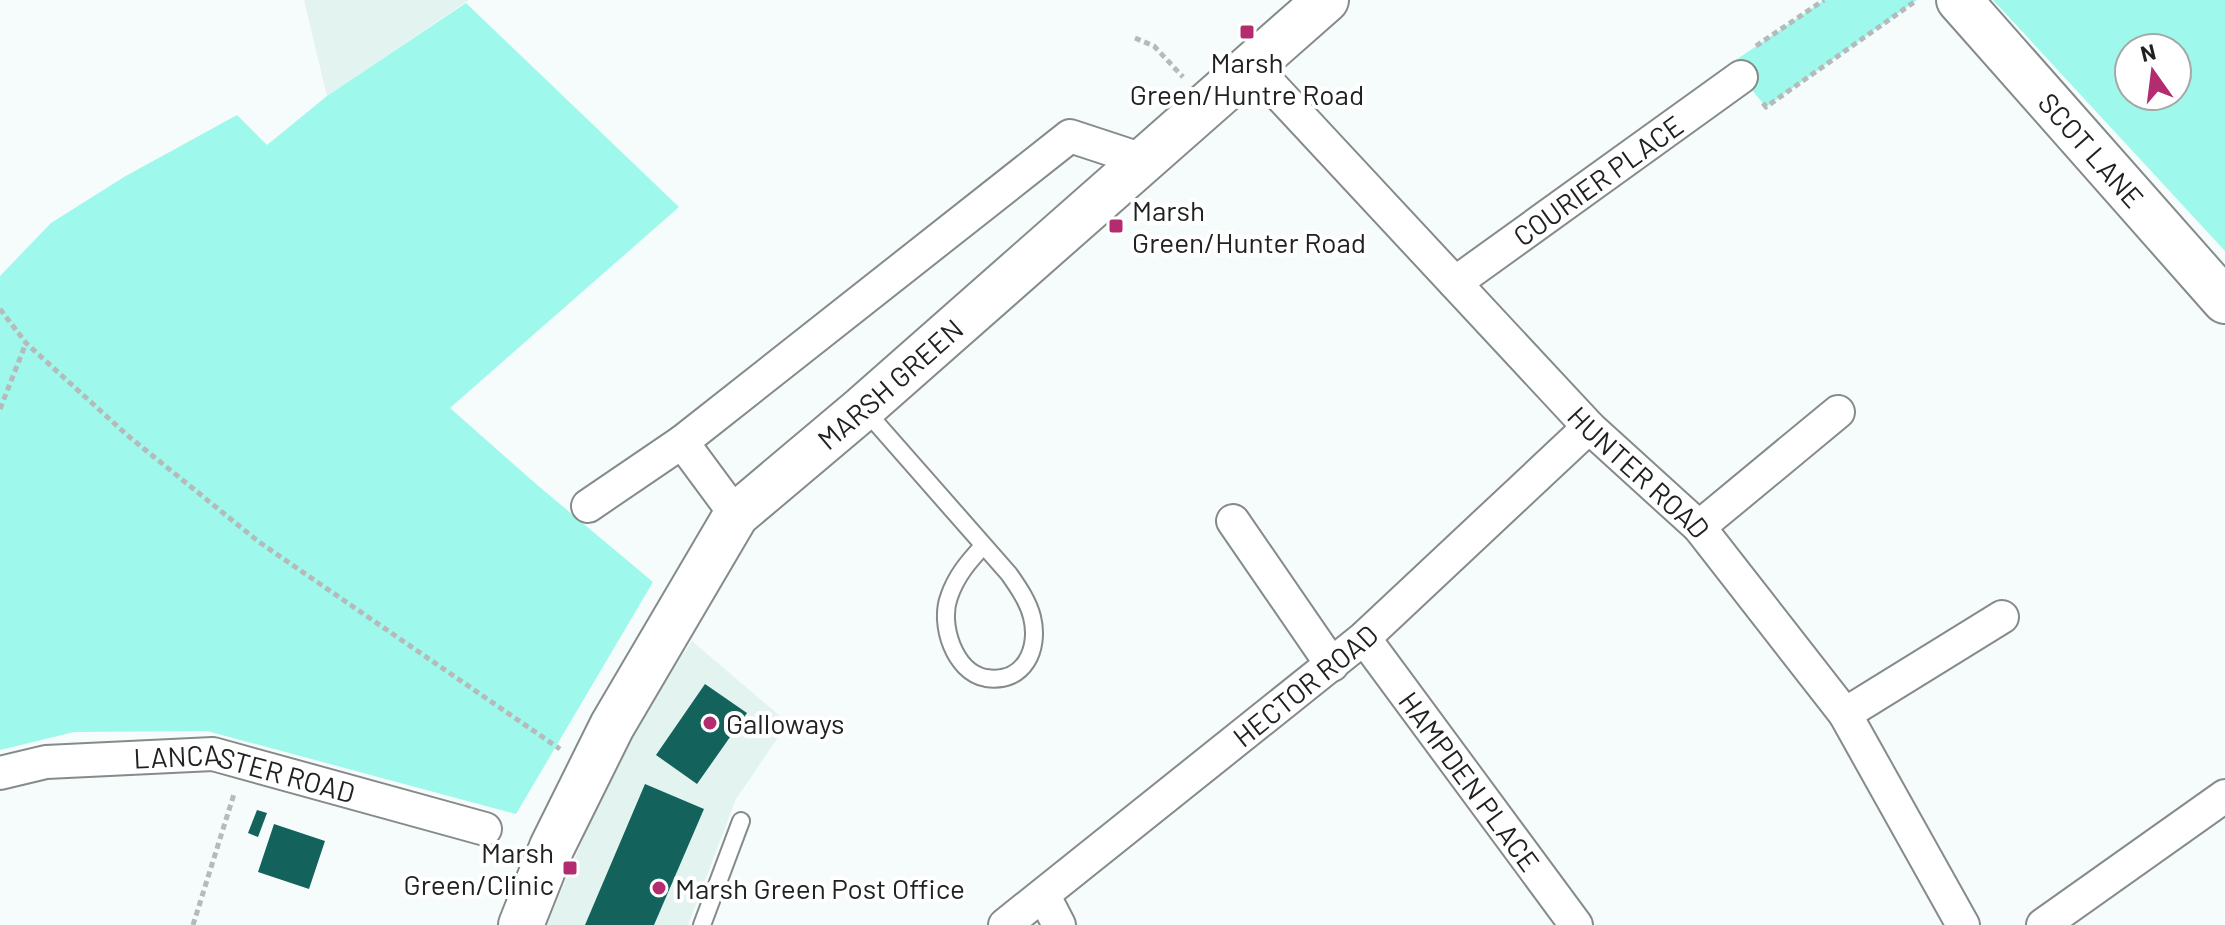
<svg xmlns="http://www.w3.org/2000/svg" width="2225" height="925" font-family="Barlow,sans-serif">
<style>
.built{fill:#e3f3f0}
.green{fill:#9ef8ec;fill-rule:evenodd}
.building{fill:#13635c}
.lines{fill:none;stroke-linecap:round;stroke-linejoin:round}
.lane-casing{stroke:#858b8a;stroke-width:20}
.street-casing{stroke:#858b8a;stroke-width:36}
.secondary-casing{stroke:#858b8a;stroke-width:48}
.path{stroke:#b5baba;stroke-width:5;stroke-dasharray:6 4;stroke-linecap:butt}
.lane{stroke:#fff;stroke-width:16}
.street{stroke:#fff;stroke-width:32}
.secondary{stroke:#fff;stroke-width:44}
.poi-dot{fill:#b32c6f;stroke:#fff;stroke-width:3}
.labels{text-anchor:middle;dominant-baseline:central;stroke-width:8;stroke-linejoin:round;paint-order:stroke}
.poi-label{font-size:28px;fill:#202222;stroke:#fff;text-anchor:start}
.street-label{font-size:28px;fill:#202222;stroke:#fff}
</style>
<rect width="100%" height="100%" fill="#f6fcfb"/>
<path class="built" d="M304,0H469L327,96Z
M692,641L788,723L736,799L688,925H547L623,743Z"/>
<path class="green" d="M1824,0H1917L1766,107L1730,64Z
M1993,0H2225V251ZM2129,48H2177V96H2129Z
M466,3L679,207L450,408L536,484L653,582L516,814L207,731L74,732L0,750V276L51,223L124,177L237,115L267,145L327,96Z"/>
<path class="building" d="M705,684L747,713L697,784L656,755Z
M645,784L704,809L654,925H585Z
M257,810L267,813L258,837L248,833Z
M274,824L325,841L309,889L258,872Z"/>
<g class="lines">
<g class="lane-casing">
<path id="lane" d="M864,409L1009,574C1018,587 1028,601 1032,617C1040,649 1024,684 986,678C954,672 939,624 949,597C956,576 969,561 983,546
M702,925L741,821"/>
</g>
<g class="street-casing">
<g id="street">
<path id="s1" d="M1252,65L1589,427L1699,527L1845,714L1963,925"/>
<path id="s2" d="M1455,283L1741,77"/>
<path d="M588,506L682,442"/>
<path d="M736,515L682,442L1070,136L1143,160"/>
<path d="M1233,521L1332,665"/>
<path d="M1699,527L1838,412"/>
<path id="s3" d="M1364,638L1576,925"/>
<path d="M1845,714L2002,617"/>
<path id="s4" d="M0,773L46,762L213,754L485,829"/>
<path d="M1044,896L1059,925"/>
<path id="s5" d="M1005,925L1364,638L1589,427"/>
<path d="M2043,925L2225,796"/>
</g>
</g>
<g class="secondary-casing">
<g id="secondary">
<path id="s6" d="M1959,0L2225,301"/>
<path id="s7" d="M521,925L552,847L612,726L736,515L863,408L1326,0"/>
</g>
</g>
<path class="path" d="M1135,38L1154,46L1183,77
M1756,46L1824,0
M1763,103L1766,107L1917,0
M0,309L26,343L127,435L259,542L560,749
M0,409L26,343
M193,925L234,794"/>
<use href="#lane" class="lane"/>
<use href="#street" class="street"/>
<use href="#secondary" class="secondary"/>
</g>
<g class="poi-dot">
<rect x="1239" y="24" width="16" height="16" rx="4"/>
<rect x="1108" y="218" width="16" height="16" rx="4"/>
<circle cx="710" cy="723" r="8"/>
<rect x="562" y="860" width="16" height="16" rx="4"/>
<circle cx="659" cy="888" r="8"/>
</g>
<g class="labels">
<g class="poi-label">
<text x="1247" y="62" text-anchor="middle">Marsh<tspan x="1247" dy="32">Green/Huntre Road</tspan></text>
<text x="1132" y="210">Marsh<tspan x="1132" dy="32">Green/Hunter Road</tspan></text>
<text x="726" y="723">Galloways</text>
<text x="554" y="852" text-anchor="end">Marsh<tspan x="554" dy="32">Green/Clinic</tspan></text>
<text x="675" y="888">Marsh Green Post Office</text>
</g>
<g class="street-label">
<text stroke="none"><textPath href="#s6" startOffset="200">SCOT LANE</textPath></text>
<text stroke="none"><textPath href="#s2" startOffset="176">COURIER PLACE</textPath></text>
<text stroke="none"><textPath href="#s7" startOffset="666">MARSH GREEN</textPath></text>
<text stroke="none"><textPath href="#s1" startOffset="562">HUNTER ROAD</textPath></text>
<text stroke="none"><textPath href="#s5" startOffset="384">HECTOR ROAD</textPath></text>
<text stroke="none"><textPath href="#s4" startOffset="248">LANCASTER ROAD</textPath></text>
<text stroke="none"><textPath href="#s3" startOffset="178">HAMPDEN PLACE</textPath></text>
</g>
</g>
<g transform="translate(2153 72) rotate(346)"><circle r="38" fill="#ffffff" stroke="#a6a7a7" stroke-width="2"/>
<path d="M0-6L14 30L0 20L-14 30Z" fill="#b32c6f"/>
<text y="-12" font-size="22" font-weight="bold" text-anchor="middle" fill="#202222">N</text>
</g>
</svg>
